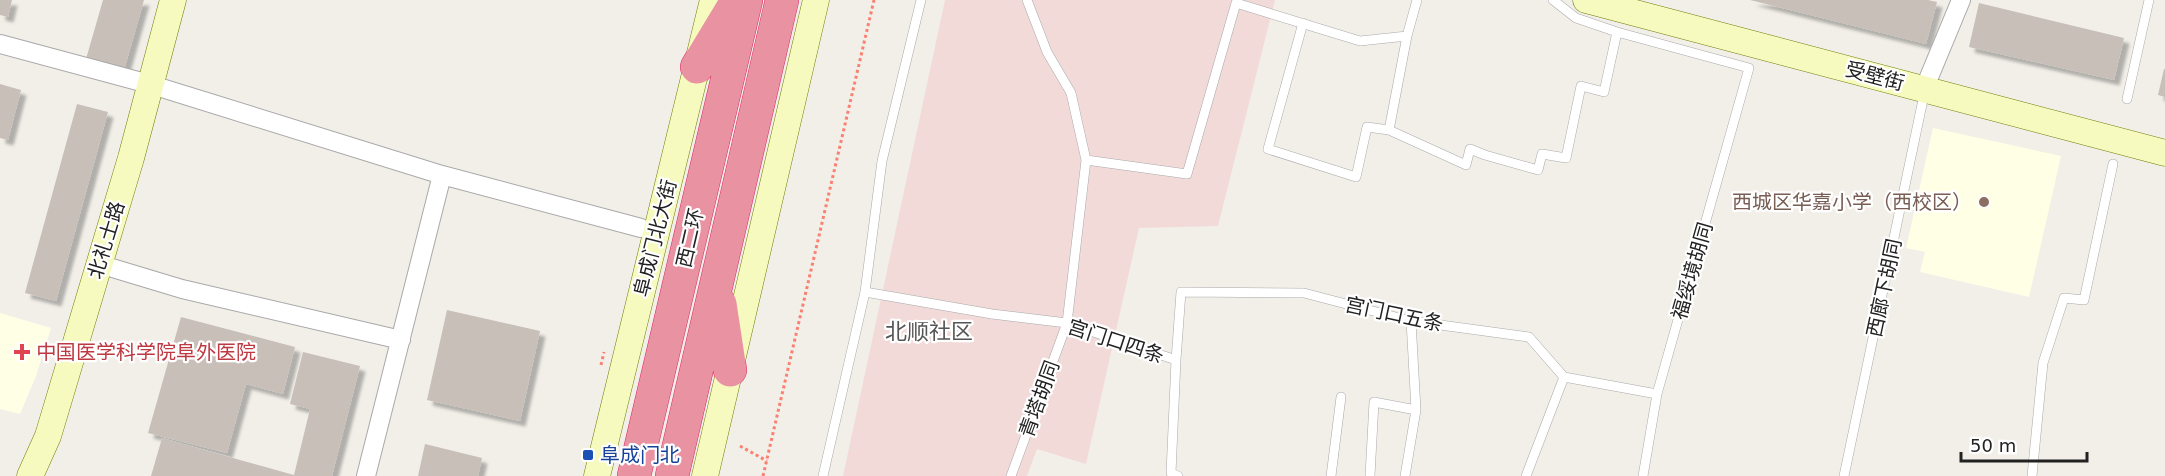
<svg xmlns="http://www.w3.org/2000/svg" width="2165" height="476" font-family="'DejaVu Sans','Noto Sans SC',sans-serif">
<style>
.commercial{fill:#f2dad9}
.education{fill:#ffffe5}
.building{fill:#c7bfb8;filter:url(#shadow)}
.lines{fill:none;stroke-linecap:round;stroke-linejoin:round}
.lane-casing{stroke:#a9a9a9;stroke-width:10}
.street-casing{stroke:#a9a9a9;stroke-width:20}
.secondary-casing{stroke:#707d05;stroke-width:27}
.highway-casing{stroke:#dc2a67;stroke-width:34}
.path{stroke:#fa8072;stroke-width:3;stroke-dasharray:3 3;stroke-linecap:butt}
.lane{stroke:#fff;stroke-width:9}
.street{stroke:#fff;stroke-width:18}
.secondary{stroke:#f7fabf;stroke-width:26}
.highway{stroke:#e892a2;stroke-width:33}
.education-dot{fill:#8d6e63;stroke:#fff;stroke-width:2}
.health-dot{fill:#e0444e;stroke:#fff;stroke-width:2}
.transit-dot{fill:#1a4fb4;stroke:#fff;stroke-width:2}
.labels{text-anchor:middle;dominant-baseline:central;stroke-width:4.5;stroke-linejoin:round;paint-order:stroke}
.street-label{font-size:20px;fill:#222;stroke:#fff}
.education-label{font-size:20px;fill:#785e54;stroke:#fff;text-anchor:end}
.health-label{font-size:20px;fill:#be3a42;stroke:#fff;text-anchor:start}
.transit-label{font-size:20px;fill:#164399;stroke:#fff;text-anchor:start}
.quarter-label{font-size:22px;fill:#555;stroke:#fff}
</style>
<defs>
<filter id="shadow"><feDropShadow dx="5.5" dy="5.5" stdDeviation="1.5" flood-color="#0004"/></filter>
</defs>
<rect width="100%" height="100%" fill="#f2efe9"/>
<path class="commercial" d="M945,0H1275L1218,226L1139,228L1086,464L1037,449L1027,476H843Z"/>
<path class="education" d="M1933,128L2061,156L2029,297L1920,272L1925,252L1906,248Z
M0,313L51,328L36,376L20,414L0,409Z"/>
<path class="building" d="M0,0H12L8,17L0,15Z
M103,0H144L124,70L86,59Z
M1750,0H1928L1937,2L1926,44Z
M1979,3L2124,38L2114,80L1969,47Z
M2164,69H2165V97L2158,95Z
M0,84L21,90L8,140L0,138Z
M77,104L108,112L56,301L25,293Z
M447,310L540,331L520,421L427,400Z
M181,317L295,347L283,394L246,384L227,453L148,433Z
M303,352L360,366L332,476H151L162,438L294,475L310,409L290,404Z
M425,444L482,458L478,476H418Z"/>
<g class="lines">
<g class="lane-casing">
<path id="lane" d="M1417,0L1407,36L1389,130L1466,165L1470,149L1485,155L1538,170L1542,154L1566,158L1581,86L1604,92L1617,32
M1553,0L1576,18L1617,32L1749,68L1657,394L1643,476
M1303,23L1268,149L1356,177L1367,127L1389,130
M2127,99L2149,0
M1086,160L1187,174L1236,3L1360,41L1407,36
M865,292L992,314L1067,323L1176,360L1171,473L1178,476
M1176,360L1181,292L1304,293L1411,321L1529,337L1564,377L1657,394
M823,476L865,292L882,161L921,0
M1011,476L1067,323L1086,160L1071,93L1047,52L1027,0
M1331,476L1341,397
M1370,476L1374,402L1416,410
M1405,476L1416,410L1411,321
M1526,476L1564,377
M1844,476L1925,90
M2032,476L2043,363L2064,298L2084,300L2113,164"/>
</g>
<g class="street-casing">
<path id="street" d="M0,44L149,84L442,175
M1927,82L1961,0
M99,264L182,289L401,340
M366,476L442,175L641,228"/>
</g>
<g class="secondary-casing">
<path id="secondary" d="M1586,0L2165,153
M30,476L48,436L131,158L173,0
M597,476L713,0
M705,476L816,0"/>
</g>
<g class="highway-casing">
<path id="highway" d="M697,67L735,4
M720,304L730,370
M634,476L746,0
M672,476L782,0"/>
</g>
<path class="path" d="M601,365L604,352
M740,446L767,461
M763,476L874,0"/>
<use href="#lane" class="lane"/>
<use href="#street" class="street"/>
<use href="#secondary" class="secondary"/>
<use href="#highway" class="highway"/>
</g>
<circle class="education-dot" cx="1984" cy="202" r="6"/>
<path class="health-dot" d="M19 343h6v6h6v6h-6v6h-6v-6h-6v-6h6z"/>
<rect class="transit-dot" x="582" y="449" width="12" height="12" rx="3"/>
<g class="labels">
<g class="street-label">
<text transform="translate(1875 76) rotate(15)">受壁街</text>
<text transform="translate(655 238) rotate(-76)">阜成门北大街</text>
<text transform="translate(690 238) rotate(-77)">西二环</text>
<text transform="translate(106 240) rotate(-73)">北礼士路</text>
<text transform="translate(1692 271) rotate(-74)">福绥境胡同</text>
<text transform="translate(1884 288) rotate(-78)">西廊下胡同</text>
<text transform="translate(1394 314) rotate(12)">宫门口五条</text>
<text transform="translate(1116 341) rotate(18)">宫门口四条</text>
<text transform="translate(1039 399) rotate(-70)">青塔胡同</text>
</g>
<g class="education-label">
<text x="1972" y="202">西城区华嘉小学（西校区）</text>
</g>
<g class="health-label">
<text x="36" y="352">中国医学科学院阜外医院</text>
</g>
<g class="transit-label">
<text x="600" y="455">阜成门北</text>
</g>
<g class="quarter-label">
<text x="929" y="331">北顺社区</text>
</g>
</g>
<path d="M1961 452v9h126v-9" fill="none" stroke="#222222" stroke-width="3"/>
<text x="1970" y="452" font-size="18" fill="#222222" stroke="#ffffff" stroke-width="4.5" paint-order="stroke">50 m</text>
</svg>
